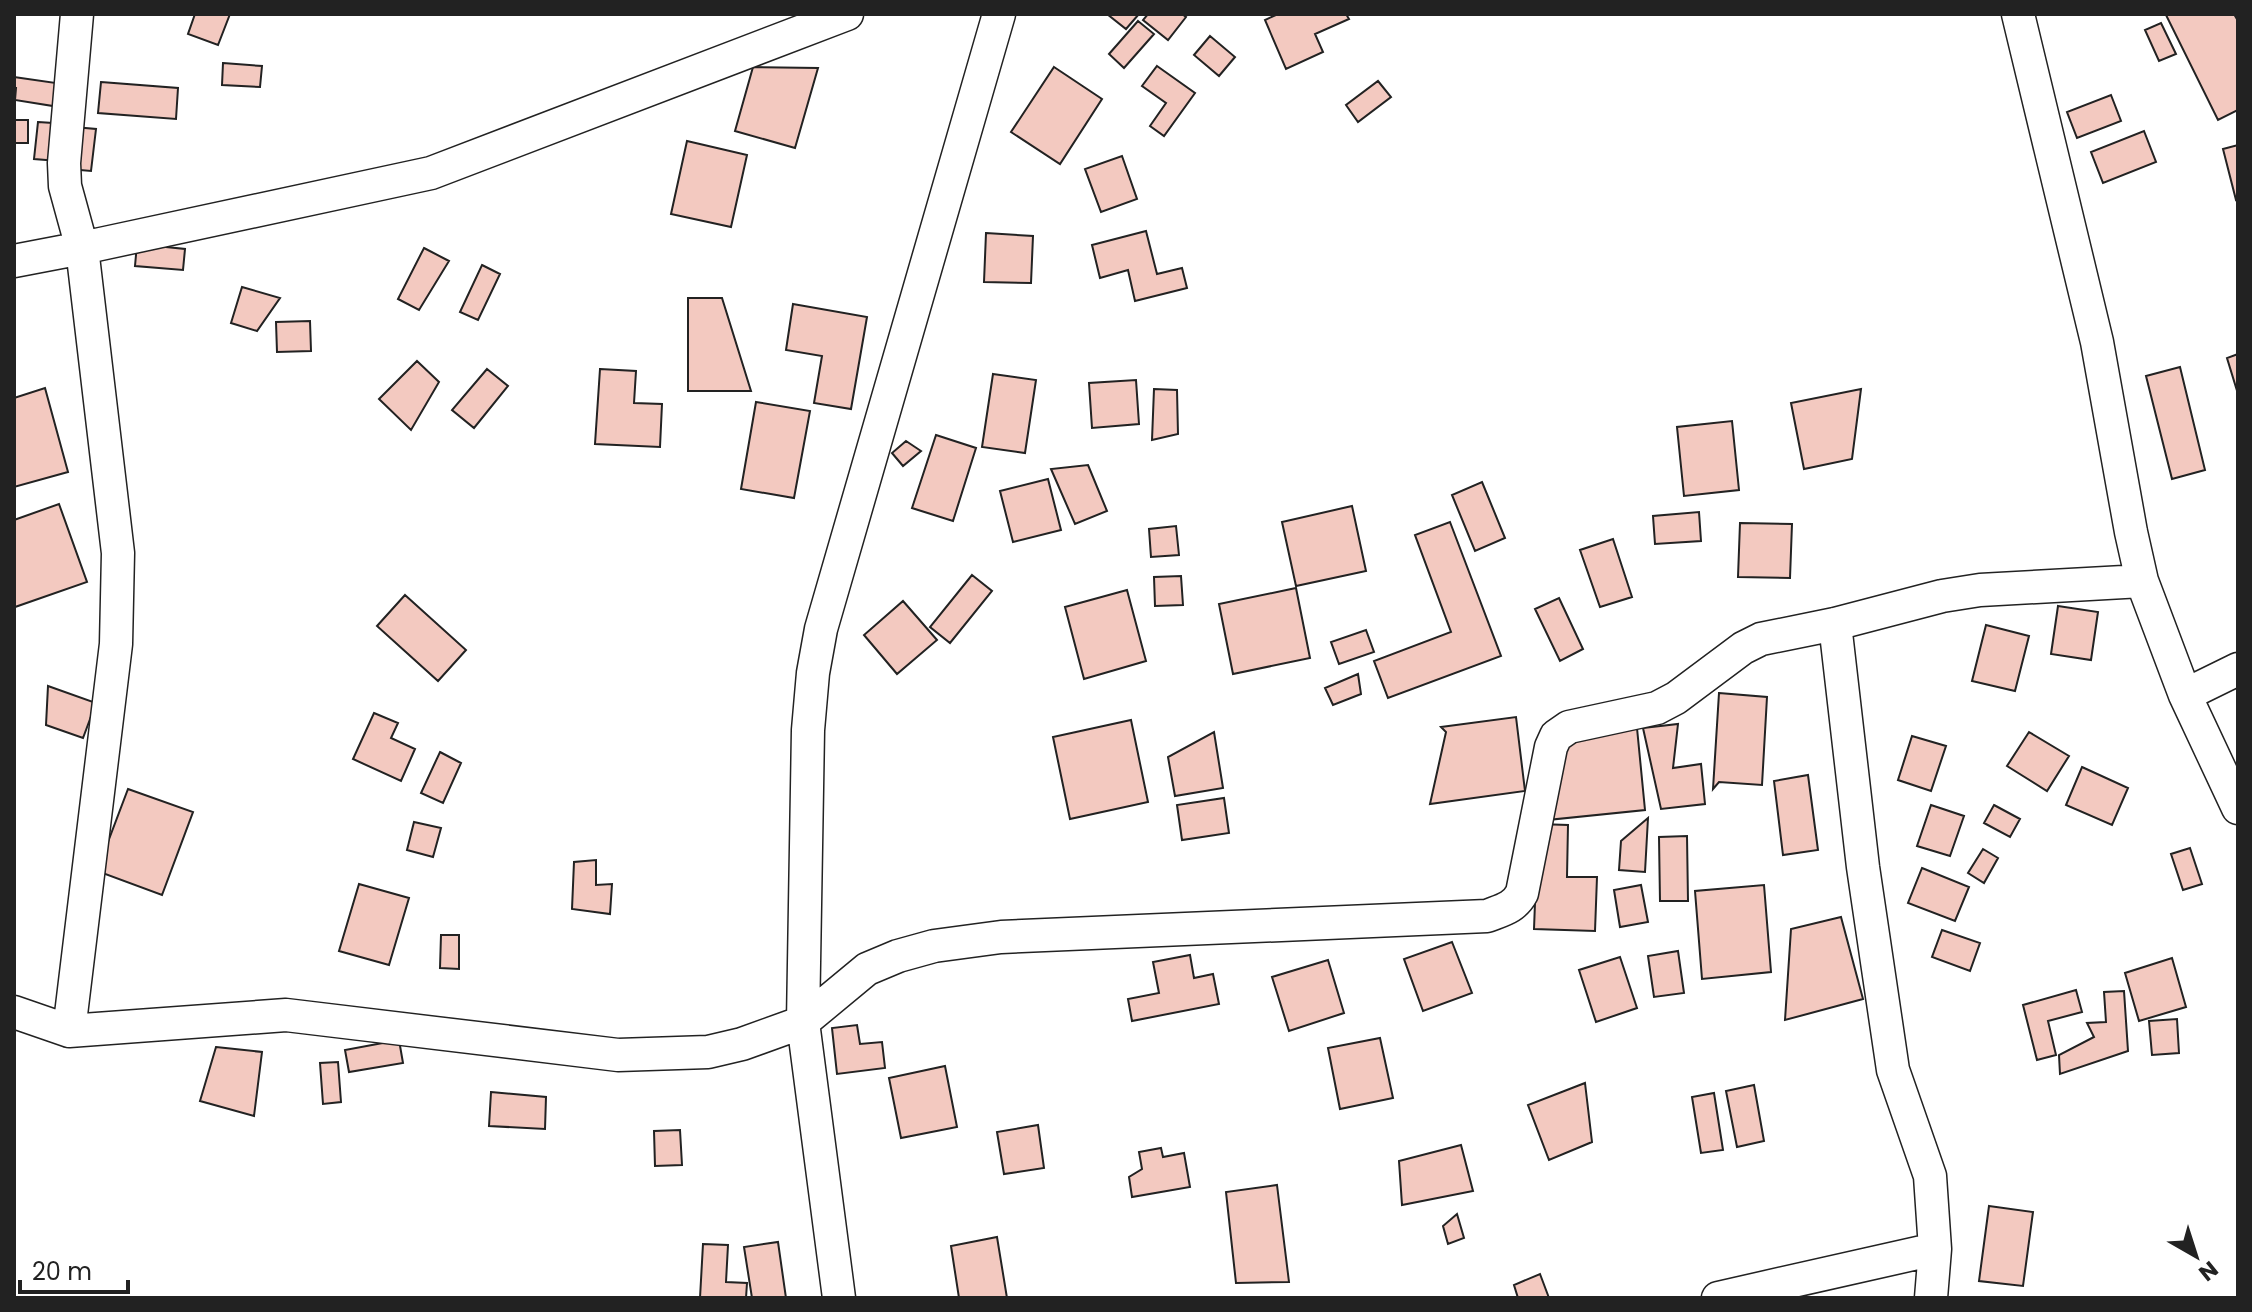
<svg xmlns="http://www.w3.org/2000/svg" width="2252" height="1312" font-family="Poppins,sans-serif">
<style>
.building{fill:#f3c9c0;stroke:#222;stroke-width:2}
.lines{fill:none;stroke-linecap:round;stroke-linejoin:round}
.minor-casing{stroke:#222;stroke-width:35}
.minor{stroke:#fff;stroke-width:32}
</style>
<rect width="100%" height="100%" fill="#fff"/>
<path class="building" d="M195,14H230L218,45L188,34Z
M1107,14H1139L1126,29Z
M1148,14H1182L1186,17L1168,40L1143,20Z
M1278,14H1346L1349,19L1315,34L1323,52L1286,69L1265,20Z
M2168,14H2234L2238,21V110L2218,120L2166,15Z
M1138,21L1154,34L1124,68L1109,54Z
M2161,23L2176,54L2159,61L2145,30Z
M1210,36L1235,57L1219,76L1194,55Z
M223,63L262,66L260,87L222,85Z
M1157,66L1195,93L1164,136L1150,126L1166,103L1142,86Z
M753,67L818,68L795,148L735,131Z
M1054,67L1102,99L1060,164L1011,132Z
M14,77L56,83L53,106L15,100L16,88H14Z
M1378,81L1391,97L1358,122L1346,105Z
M101,82L178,88L176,119L98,113Z
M2111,95L2121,121L2077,138L2067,112Z
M14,120H28V143H14Z
M38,122L53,123L58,161L34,159Z
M74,127L96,129L91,171L69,169Z
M2144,131L2156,162L2103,183L2091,152Z
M687,141L747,155L731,227L671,214Z
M2238,145V199L2236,200L2223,149Z
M1122,156L1137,199L1101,212L1085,169Z
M1146,231L1157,274L1182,268L1187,288L1135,301L1128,270L1100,278L1092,245Z
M986,233L1033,236L1031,283L984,282Z
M137,244L185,249L183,270L135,266Z
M424,248L449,261L419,310L398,299Z
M482,265L500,274L478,320L460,312Z
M242,287L280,298L257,331L231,323Z
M688,298H722L751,391H688Z
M793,304L867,317L851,409L814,403L822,356L786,350Z
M310,321L311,351L277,352L276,322Z
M2238,354V394L2227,358Z
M417,361L439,382L411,430L379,399Z
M2180,367L2205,470L2172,479L2146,376Z
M487,369L508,386L474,428L452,410Z
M600,369L636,371L634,403L662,404L660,447L595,444Z
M993,374L1036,380L1025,453L982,447Z
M1136,380L1139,424L1092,428L1089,383Z
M45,388L68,472L14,487V398Z
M1154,389L1177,390L1178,434L1152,440Z
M1861,389L1852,459L1804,469L1791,403Z
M756,402L810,411L794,498L741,489Z
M1732,421L1739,490L1684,496L1677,427Z
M936,435L976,448L953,521L912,508Z
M906,441L921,451L903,466L892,453Z
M1088,465L1107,511L1075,524L1051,469Z
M1048,479L1061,530L1013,542L1000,491Z
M1482,482L1505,538L1475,551L1452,495Z
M59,504L87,582L15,607L14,520Z
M1352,506L1366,571L1296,586L1282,522Z
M1699,512L1701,541L1655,544L1653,516Z
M1450,522L1501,656L1388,698L1374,661L1451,632L1415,535Z
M1740,523L1792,524L1790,578L1738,577Z
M1176,526L1179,555L1151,557L1149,529Z
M1613,539L1632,597L1600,607L1580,550Z
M972,575L992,591L950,643L930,627Z
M1181,576L1183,605L1155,606L1154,577Z
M1296,588L1310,658L1233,674L1219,604Z
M1127,590L1146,661L1084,679L1065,607Z
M405,595L466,650L438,681L377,626Z
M1559,598L1583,649L1560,661L1535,609Z
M903,601L937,640L897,674L864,635Z
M2058,606L2098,612L2091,660L2051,654Z
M1986,625L2029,636L2015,691L1972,681Z
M1366,630L1374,652L1339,664L1331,642Z
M1358,674L1361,694L1333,705L1325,688Z
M48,686L96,703L83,738L46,725Z
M1719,693L1767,697L1762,785L1719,782L1713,789Z
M374,713L398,723L391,738L415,749L401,781L353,759Z
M1516,717L1525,791L1430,804L1446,732L1441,727Z
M1131,720L1148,802L1070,819L1053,737Z
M1678,724L1673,768L1701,764L1705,804L1661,809L1643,728Z
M1637,728L1645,810L1547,820L1562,736Z
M1214,732L1223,788L1175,796L1168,757Z
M2029,732L2069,756L2047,791L2007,766Z
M1912,736L1946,746L1931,791L1898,780Z
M440,752L461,763L443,803L421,793Z
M2082,767L2128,788L2112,825L2066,805Z
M1808,775L1818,850L1783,855L1774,781Z
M128,789L193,812L162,895L97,871Z
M1224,798L1229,833L1182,840L1177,805Z
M1931,805L1964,816L1950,856L1917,846Z
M1994,805L2020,819L2010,837L1984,823Z
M1648,818L1645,872L1619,870L1621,841Z
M414,822L441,828L433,857L407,850Z
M1538,824L1568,825L1567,877H1597L1595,931L1534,929Z
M1687,836L1688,901H1660L1659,837Z
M2190,848L2202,884L2183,890L2171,854Z
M1983,849L1998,858L1984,883L1968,873Z
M596,860V885L612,884L610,914L572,909L574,862Z
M1922,868L1969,887L1955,921L1908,903Z
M359,884L409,898L389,965L339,951Z
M1641,885L1648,922L1620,927L1614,890Z
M1764,885L1771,972L1702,979L1695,891Z
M1841,917L1863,999L1785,1020L1791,929Z
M1942,930L1980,943L1970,971L1932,957Z
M441,935H459V969L440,968Z
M1452,942L1472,993L1423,1011L1404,959Z
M1678,951L1684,993L1654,997L1648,956Z
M1190,955L1194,978L1213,974L1219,1004L1132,1021L1128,999L1159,993L1153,962Z
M1620,957L1637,1008L1596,1022L1579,970Z
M2172,958L2186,1007L2139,1021L2125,973Z
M1328,960L1344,1013L1289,1031L1272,977Z
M2076,990L2082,1012L2048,1021L2056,1055L2037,1060L2023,1005Z
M2124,991L2128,1051L2060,1074L2059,1055L2094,1037L2087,1023L2106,1022L2104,992Z
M2177,1019L2179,1053L2152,1055L2149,1021Z
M857,1025L860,1044L882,1042L885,1068L837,1074L832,1028Z
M1380,1038L1393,1098L1340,1109L1328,1048Z
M399,1040L403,1063L349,1072L345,1050Z
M216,1047L262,1052L254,1116L200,1101Z
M338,1062L341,1102L323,1104L320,1063Z
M945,1066L957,1127L901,1138L889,1078Z
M1585,1083L1592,1142L1549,1160L1528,1105Z
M1754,1085L1764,1141L1737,1147L1726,1091Z
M491,1092L546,1097L545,1129L489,1126Z
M1714,1093L1723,1150L1701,1153L1692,1097Z
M1038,1125L1044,1168L1004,1174L997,1132Z
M680,1130L682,1165L655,1166L654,1131Z
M1461,1145L1473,1191L1402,1205L1399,1161Z
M1161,1148L1163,1157L1184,1153L1190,1187L1132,1197L1129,1177L1142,1169L1139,1152Z
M1277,1185L1289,1282L1236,1283L1226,1192Z
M1989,1206L2033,1212L2023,1286L1979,1281Z
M1457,1214L1464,1238L1448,1244L1443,1226Z
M997,1237L1007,1298H959L951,1246Z
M778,1242L786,1298H752L744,1247Z
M703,1244L728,1245L726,1282L747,1283L746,1298H700Z
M1540,1274L1549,1298H1518L1514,1285Z"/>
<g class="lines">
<g class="minor-casing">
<path id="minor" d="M2018,14L2097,342L2131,532L2142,581L2185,695L2238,808
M14,261L82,248L431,173L847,14
M1835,624L1863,867L1893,1070L1930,1176L1935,1249L1931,1298
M2185,695L2238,669
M14,1012L69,1031L286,1015L618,1055L708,1052L742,1044L803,1022L867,969L898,956L934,946L1001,937L1487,916C1502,910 1514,908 1522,893L1551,747L1556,736L1569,727L1657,708L1676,698L1743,648L1761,639L1835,624L1942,596L1980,590L2142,581
M69,1031L116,644L118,553L82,248L65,186L64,163L77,14
M839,1298L803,1022L808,730L813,673L821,629L999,14
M1718,1298L1935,1249"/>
</g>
<use href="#minor" class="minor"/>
</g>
<rect width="2252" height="1312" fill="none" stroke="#222222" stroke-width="32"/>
<g transform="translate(2196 1256) rotate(141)" stroke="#ffffff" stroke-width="6" paint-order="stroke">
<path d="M0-6L14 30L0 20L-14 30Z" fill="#222222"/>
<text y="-12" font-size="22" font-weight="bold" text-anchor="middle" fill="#222222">N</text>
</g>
<path d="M20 1280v12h108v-12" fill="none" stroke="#222222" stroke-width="4"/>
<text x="32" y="1280" font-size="24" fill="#222222" stroke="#ffffff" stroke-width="6" paint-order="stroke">20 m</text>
</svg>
